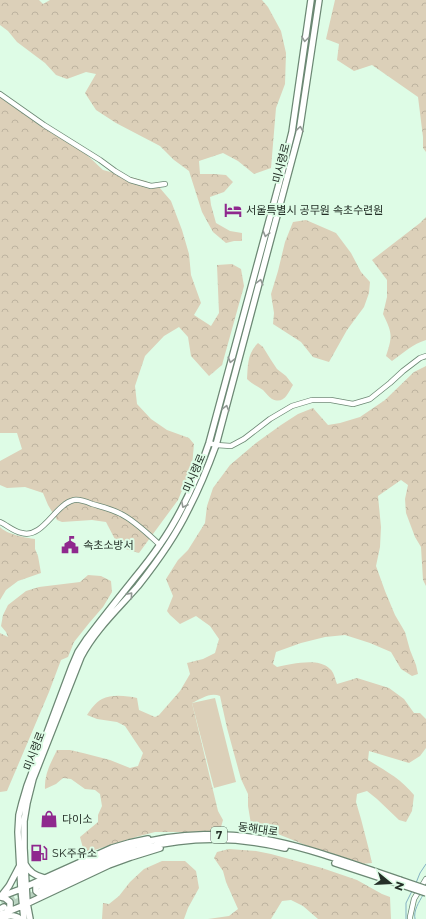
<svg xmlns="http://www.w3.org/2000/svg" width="426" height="919" font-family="Montserrat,'Noto Sans KR',sans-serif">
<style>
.forest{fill:url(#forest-crowns)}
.park{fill:#dcd0b9}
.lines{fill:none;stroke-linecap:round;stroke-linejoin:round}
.stream{stroke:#83b1c2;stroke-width:1}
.major-tunnel{stroke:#b9d3c0;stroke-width:5.5;stroke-dasharray:5.5 3;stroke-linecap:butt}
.minor-casing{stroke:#6c8874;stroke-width:6}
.major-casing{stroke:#6c8874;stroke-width:8}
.minor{stroke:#fff;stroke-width:4.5}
.major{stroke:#fff;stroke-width:5.5}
.major-bridge-casing{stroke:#6c8874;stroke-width:8;stroke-linecap:butt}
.major-bridge{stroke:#fff;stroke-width:5.5}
.oneway{stroke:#929894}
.labels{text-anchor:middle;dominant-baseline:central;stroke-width:4;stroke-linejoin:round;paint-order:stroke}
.shield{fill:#defce6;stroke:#5c6d61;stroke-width:1}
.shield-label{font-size:10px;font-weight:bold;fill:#253028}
.street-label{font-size:11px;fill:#253028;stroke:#defce6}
.poi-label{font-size:11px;fill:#253028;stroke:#defce6;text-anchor:start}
</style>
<defs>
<pattern id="forest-crowns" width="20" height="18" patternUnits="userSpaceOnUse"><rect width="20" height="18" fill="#dcd0b9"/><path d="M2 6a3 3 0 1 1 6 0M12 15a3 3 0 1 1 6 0" fill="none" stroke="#bdb39f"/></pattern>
</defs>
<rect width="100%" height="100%" fill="#defce6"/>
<path class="forest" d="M0,0H39L43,4L50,0H262L268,7L281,31L286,53L285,84L276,108L271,168L254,174L238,161L223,153L199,161L200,174H214L226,175L233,182L224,192L210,197L211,205L216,223L230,231L242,233V241H234L226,243L213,232L202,212L189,171L174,160L160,146L116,123L96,110L85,93L96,74L86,72L67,79L56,75L45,63L17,42L8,31L0,25Z
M335,0H426V152L423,148V137L418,97L372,65L354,71L337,60L339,44L326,39Z
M0,94L50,130L86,154L103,170L146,181L159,187L171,201L182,230L189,254L191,275L201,303L194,315L211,326L219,313L217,265L232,264L241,269L244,286L222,365L209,376L191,356L188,337L179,327L164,336L145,356L135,386L137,404L151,419L167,430L189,438L194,444L192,466L178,500L139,553L119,547L106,522L92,520L62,522L57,520L48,505L43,493L25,487L7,488L0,485V461L22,449L17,433H0Z
M426,217V340C413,344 403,353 392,361L386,356C393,335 392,333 383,314L387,297V280L372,260L420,223Z
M306,220L336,233L351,253L361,272L370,282L369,293L364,307L347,330L329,362L313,357L301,342L273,324L274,313L271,294L278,271L285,242L293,222Z
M258,343L263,347L271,360L277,369L286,376L293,385C288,393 284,405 272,399C269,397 266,393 263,390C257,386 252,384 247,379C248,365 247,354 258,343Z
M426,366V586L423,580L421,547L415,537L406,513L405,499L408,485L401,480L378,496L381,527L380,547L376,566L385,591L395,615L405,632L410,650L416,665L418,674L412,676L401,669L391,652L370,643L345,635L325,637L301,643L276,652L273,664L277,667C291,664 319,657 330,669C334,672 335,679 337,684L357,678L389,688L404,699L414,713H420L426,719V748L420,756L409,763L369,751L368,760C386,771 401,779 414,795L412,811L406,822L399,820L377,799L367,791L357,794L356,802L361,819L369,850L372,863L362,864L325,853L273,832L257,830L251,824L248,806V794L241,779L227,728L220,696C210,692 201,699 192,703L218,811L223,820L221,827L212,832L192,834L179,832H155L136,837L85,853L83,848L80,837L98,822V815L102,806L100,794L95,790L85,789L71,779L63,778L56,784L45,789C44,775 51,762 57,750H70L83,753L110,760L130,768L138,766L143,753L125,726L117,722L97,719L87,715C91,709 95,703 102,699C112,694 127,696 137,698L139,710L155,717L159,715L180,691L190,674L187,663L203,659L215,653L219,639L210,626L196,616L180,624L170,615L167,611L173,596L166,579L178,560L188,550L205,523L207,506L213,488L230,465L256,443L281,425L298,414L313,408L328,425L340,423L360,417L385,400L414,372Z
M0,527C6,534 26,538 35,539V549L38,556L41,573L18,581L6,590L0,600Z
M88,575L101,576L111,581L112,592L103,607L90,622L74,642L68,657L61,660L49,692L7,791L0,792V633L8,637L6,632L1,626L3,615L8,605L26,591L39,587L80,582Z
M229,849L256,851L271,854L322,868L357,880L382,894L390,897L391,919H318L303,906L291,900L282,901L271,919H208L229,916L238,909L226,882L223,871L214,858L217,852Z
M162,861H185L196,871L199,888L188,908L184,919H102L103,903L109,904L119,896L130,882L144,869Z"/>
<path class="park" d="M215,698L236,782L214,788L192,703Z"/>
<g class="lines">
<path class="stream" d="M416,883L420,873L426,864
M406,919V903L412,891
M415,919C413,911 419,902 423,895"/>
<path class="major-tunnel" d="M2,904L40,886
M6,906L41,891"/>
<g class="minor-casing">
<path id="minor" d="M0,94L44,125L100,160L115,171L130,180L151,186L165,184
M209,443L216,445L231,446L244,439L270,419L292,406L312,400H331L353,404L370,399L390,383L403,371L420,358L426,356
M0,522C7,525 14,532 22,533C43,539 55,504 74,500C80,499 87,502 92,504C102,507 112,509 121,514C135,521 149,535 160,545
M410,919V917L414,899L426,879"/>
</g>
<g class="major-casing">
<path id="major" d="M335,863L399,884
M25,864C29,872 36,876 44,878
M37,882L36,886V891L40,894L43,895
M40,886C71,872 102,856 135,845C177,832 230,832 273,841C316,850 358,866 400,880
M41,891C75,876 109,857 145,848C190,836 240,837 285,848
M2,895L9,886L19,867
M0,897L21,889L112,848L129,843L148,839
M0,897L5,898L10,902V907L7,912
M0,909L4,907
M0,915L22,906L109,865L131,857L160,848
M0,918C7,916 14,914 20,919
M24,919L21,889L18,832L19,815L22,803L27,786L72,666L78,652L86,640C101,620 117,600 133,580C142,569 151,558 159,546C181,515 197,479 209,443L279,184L292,132L311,0
M30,919L27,903L24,848V821L27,803L33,779L81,657C95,630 118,609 138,586C157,562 175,537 188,510C199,489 208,467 216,445L299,133L319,0"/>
</g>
<use href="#minor" class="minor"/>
<use href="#major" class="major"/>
<g class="major-bridge-casing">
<path id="major-bridge" d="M400,880L426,889
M399,884L426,893"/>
</g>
<use href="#major-bridge" class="major-bridge"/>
</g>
<defs><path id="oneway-chevron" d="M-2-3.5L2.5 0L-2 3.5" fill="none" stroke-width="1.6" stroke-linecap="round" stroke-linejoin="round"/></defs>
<g class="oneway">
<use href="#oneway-chevron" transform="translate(305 39) rotate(98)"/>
<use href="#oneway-chevron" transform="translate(300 129) rotate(-81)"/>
<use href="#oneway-chevron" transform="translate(266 234) rotate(105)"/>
<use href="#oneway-chevron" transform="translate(260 282) rotate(-75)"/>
<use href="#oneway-chevron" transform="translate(231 360) rotate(105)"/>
<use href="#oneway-chevron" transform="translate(226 408) rotate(-75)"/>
<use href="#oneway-chevron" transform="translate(184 505) rotate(117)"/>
<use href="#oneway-chevron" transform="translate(130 595) rotate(-49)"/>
</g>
<defs>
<g id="hotel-bare" transform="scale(1.38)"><path d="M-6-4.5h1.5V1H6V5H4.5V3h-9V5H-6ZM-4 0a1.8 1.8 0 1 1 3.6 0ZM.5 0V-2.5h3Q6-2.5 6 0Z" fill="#8f288e" stroke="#defce6" stroke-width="2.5" paint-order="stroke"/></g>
<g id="civic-bare" transform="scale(1.38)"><path d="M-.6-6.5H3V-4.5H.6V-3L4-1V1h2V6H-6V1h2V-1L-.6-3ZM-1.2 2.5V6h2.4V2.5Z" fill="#8f288e" stroke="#defce6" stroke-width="2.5" paint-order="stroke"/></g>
<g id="shop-bare" transform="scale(1.38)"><path d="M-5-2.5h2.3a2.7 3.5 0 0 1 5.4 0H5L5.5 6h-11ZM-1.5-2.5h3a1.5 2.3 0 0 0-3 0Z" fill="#8f288e" stroke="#defce6" stroke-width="2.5" paint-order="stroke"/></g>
<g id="fuel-bare" transform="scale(1.38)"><path d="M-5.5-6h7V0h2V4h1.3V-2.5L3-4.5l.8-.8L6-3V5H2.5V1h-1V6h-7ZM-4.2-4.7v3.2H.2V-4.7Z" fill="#8f288e" stroke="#defce6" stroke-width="2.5" paint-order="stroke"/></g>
</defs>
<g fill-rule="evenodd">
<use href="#hotel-bare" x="233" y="210"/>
<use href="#civic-bare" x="70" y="545"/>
<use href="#shop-bare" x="49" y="819"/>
<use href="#fuel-bare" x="39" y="853"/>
</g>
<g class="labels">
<rect class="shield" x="211" y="827" width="16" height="16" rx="3"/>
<g class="shield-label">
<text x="219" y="835">7</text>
</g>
<g class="street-label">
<text transform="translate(281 163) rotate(-76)">미시령로</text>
<text transform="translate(194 473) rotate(-67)">미시령로</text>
<text transform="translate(34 751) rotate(-69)">미시령로</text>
<text transform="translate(258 829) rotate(8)">동해대로</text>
</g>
<g class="poi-label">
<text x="246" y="210">서울특별시 공무원 속초수련원</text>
<text x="83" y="545">속초소방서</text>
<text x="62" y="819">다이소</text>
<text x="52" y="853">SK주유소</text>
</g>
</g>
<g transform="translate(390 883) rotate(108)" stroke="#defce6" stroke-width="3" paint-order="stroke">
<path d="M0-3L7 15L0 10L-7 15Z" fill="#253028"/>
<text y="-6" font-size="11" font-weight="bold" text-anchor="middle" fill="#253028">N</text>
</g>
</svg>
